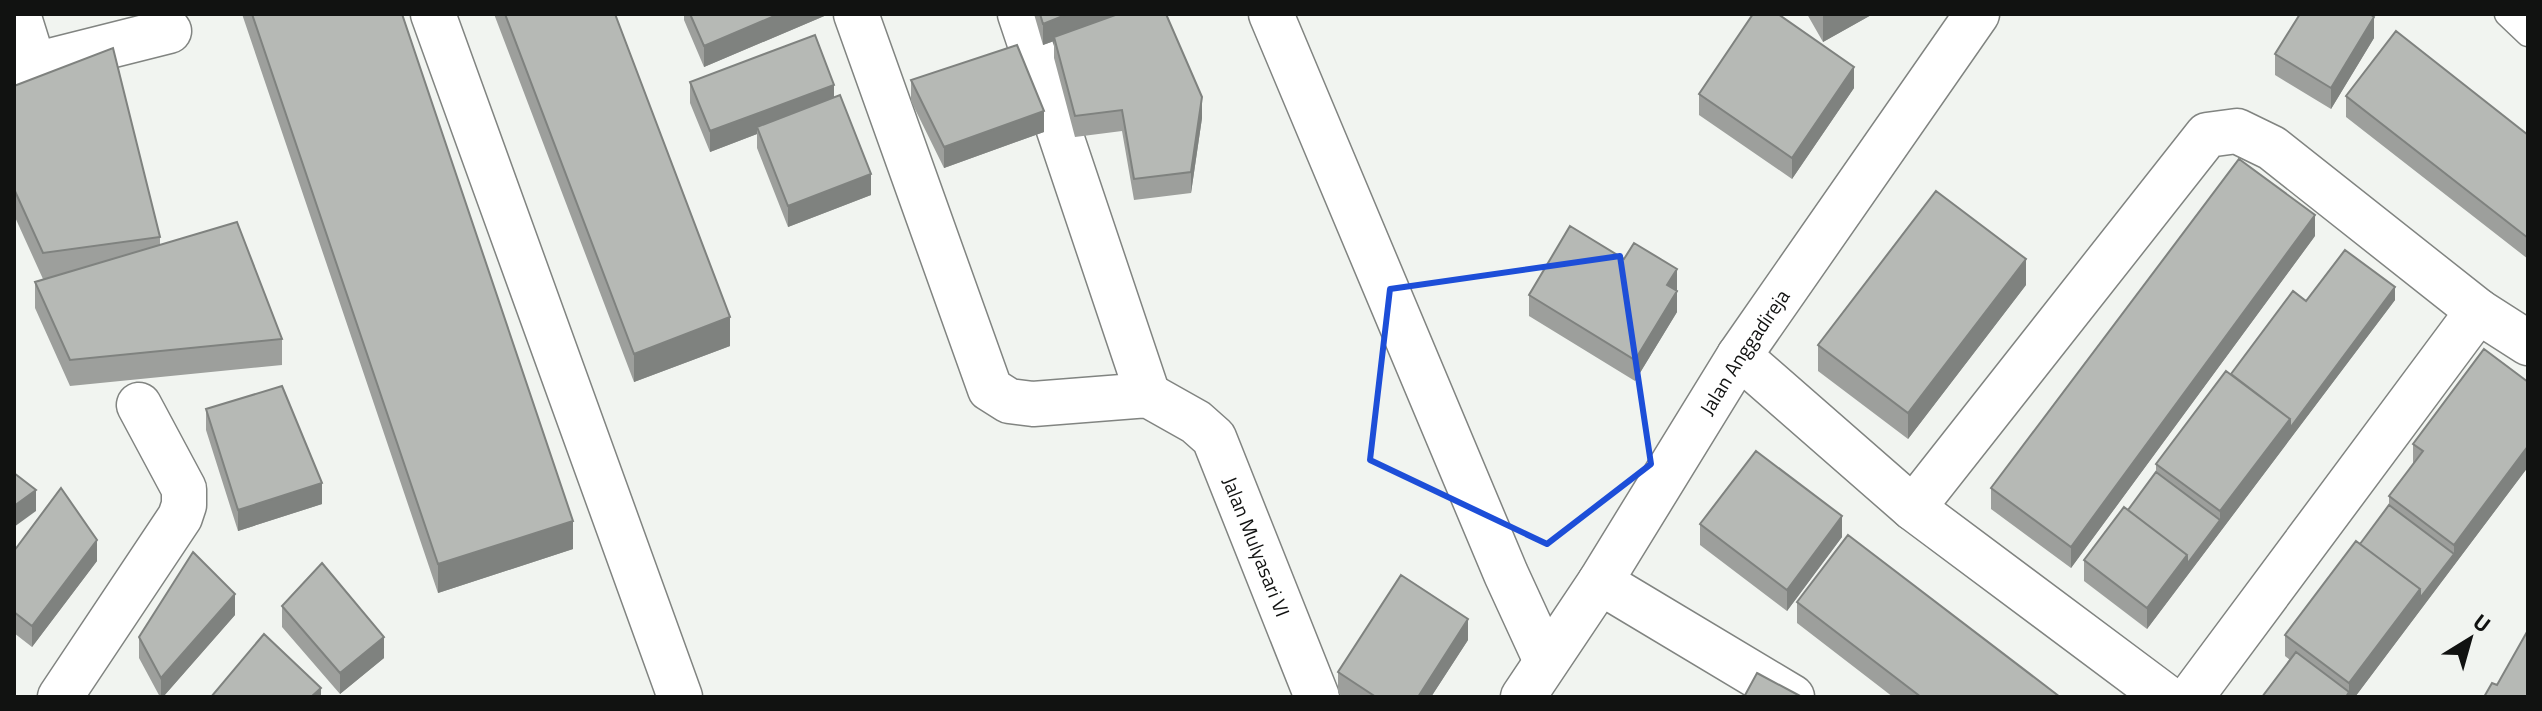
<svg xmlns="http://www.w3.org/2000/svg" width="2542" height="711" font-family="'Titillium Web',sans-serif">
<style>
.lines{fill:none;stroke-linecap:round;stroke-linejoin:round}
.lane-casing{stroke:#818481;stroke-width:27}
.street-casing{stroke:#818481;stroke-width:47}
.secondary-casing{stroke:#818481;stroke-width:47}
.lane{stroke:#fff;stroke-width:24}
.street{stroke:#fff;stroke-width:44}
.secondary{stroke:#fff;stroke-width:44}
.wall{fill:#9d9f9c}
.shaded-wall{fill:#7f827f}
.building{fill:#b6b9b5;stroke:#7f827f;stroke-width:2}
.marked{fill:none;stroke:#1d4ed8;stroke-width:6;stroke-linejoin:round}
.labels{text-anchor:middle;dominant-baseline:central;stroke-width:7;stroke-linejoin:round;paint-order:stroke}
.street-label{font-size:20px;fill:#111211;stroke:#f1f4f0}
</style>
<rect width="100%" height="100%" fill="#f1f4f0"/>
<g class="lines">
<g class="lane-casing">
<path id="lane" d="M2507,14L2528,34"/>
</g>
<g class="street-casing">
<g id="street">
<path d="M18,14L34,65"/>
<path d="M433,14L680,697"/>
<path id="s1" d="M856,14L990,389L1009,401L1033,404L1148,395L1196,422L1214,438L1317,697"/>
<path d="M1020,14L1148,395"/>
<path d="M1271,14L1506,574L1546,661"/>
<path d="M14,70L169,31"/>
<path d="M2478,311L2528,343"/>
<path d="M1739,356L1913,508L2166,697"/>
<path d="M1913,508L2207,135L2237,131L2272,148L2478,311L2191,697"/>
<path d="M1600,582L1792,697"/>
<path d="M60,697L180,517L184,505V489L139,405"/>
</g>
</g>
<g class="secondary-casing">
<g id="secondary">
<path id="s2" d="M1523,697L1600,582L1739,356L1977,14"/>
</g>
</g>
<use href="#lane" class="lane"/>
<use href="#street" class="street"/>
<use href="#secondary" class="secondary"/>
</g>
<path class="wall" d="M242,14H402L573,549L438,593Z
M494,14H615L730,346L634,382Z
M684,14H829L704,67L684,20Z
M1034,14H1166L1202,118L1191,193L1134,200L1122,131L1075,137L1054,58V41L1043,45Z
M1807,14H1873L1823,42Z
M2300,14H2376L2374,16V38L2331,109L2275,75V54Z
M911,80L1044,132L944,168L911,101Z
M690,82L834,97L871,195L788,227L757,148V134L710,152L690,103Z
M14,86L160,237V245L282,339V365L70,386L35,308V282L50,278L43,279L14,215Z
M1854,88L1792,179L1699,115V94Z
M2346,96L2528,135V259L2346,117Z
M2315,236L2071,568L1991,509V488Z
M2026,285L1908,439L1818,371V345Z
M1677,290V312L1635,381L1529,316V295Z
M2395,300L2147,629L2084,581V560L2128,510L2156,472V464L2231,374L2306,301Z
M2528,382V467L2355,697H2262L2290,660L2285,656V635L2360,544L2389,505V496L2413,465V444Z
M206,409L322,504L238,531L206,430Z
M1700,524L1842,537L1787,611L1700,545Z
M14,551L97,561L32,647L14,633Z
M1797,602L2060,697H1893L1797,623Z
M282,606L384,658L340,694L282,627Z
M235,615L163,697H160L139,658V637Z
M1468,640L1431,697H1343L1338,693V672Z"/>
<path class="shaded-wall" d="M779,14H829L704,67V46Z
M1068,14H1124L1054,37V41L1043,45V24Z
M1827,14H1873L1823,42V16Z
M2374,17V38L2331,109V88Z
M1854,67V88L1792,179V158Z
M834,85V106L757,127V134L710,152V131Z
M1202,97V118L1191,193V172Z
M1044,111V132L944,168V147Z
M871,174V195L788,227V206Z
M2315,215V236L2071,568V547Z
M2026,259V285L1908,439V413Z
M1677,269V290L1667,306V285Z
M2395,287V300L2147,629V608L2187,555L2220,520V511L2290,419Z
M1677,291V312L1635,381V360Z
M730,317V346L634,382V354Z
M2528,446V467L2355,697H2346L2349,692V683L2420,589L2454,554V545Z
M322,483V504L238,531V510Z
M36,490V511L14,527V506Z
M1842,516V537L1787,611V590Z
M573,521V549L438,593V564Z
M97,540V561L32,647V626Z
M235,594V615L163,697H161V678Z
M1468,619V640L1431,697H1418Z
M384,637V658L340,694V673Z
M321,688V697H311Z"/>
<path class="building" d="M252,14H402L573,521L438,564Z
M505,14H615L730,317L634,354Z
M690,14H779L704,46Z
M1040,14H1068L1043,24Z
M1118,14H1166L1202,97L1191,172L1134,179L1122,110L1075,116L1054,37Z
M1753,14H1778L1854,67L1792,158L1699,94Z
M2300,14H2370L2374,17L2331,88L2275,54Z
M2396,31L2528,135V238L2346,96Z
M815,35L834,85L710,131L690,82Z
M1017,45L1044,111L944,147L911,80Z
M113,48L160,237L43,253L14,189V86Z
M840,95L871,174L788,206L757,127Z
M2239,159L2315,215L2071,547L1991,488Z
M1936,191L2026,259L1908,413L1818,345Z
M237,222L282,339L70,360L35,282Z
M1570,226L1624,259L1634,243L1677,269L1667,285L1677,291L1635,360L1529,295Z
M2345,250L2395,287L2290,428V419L2231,374L2293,291L2306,301Z
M2484,349L2528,382V446L2454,545L2389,496L2423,451L2413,444Z
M2226,371L2290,419L2220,511L2156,464Z
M282,386L322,483L238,510L206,409Z
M1756,451L1842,516L1787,590L1700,524Z
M2156,472L2220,520L2187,564V555L2128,510Z
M14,473L36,490L14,506Z
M61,488L97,540L32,626L14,612V551Z
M2389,505L2454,554L2420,598V589L2360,544Z
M2124,507L2187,555L2147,608L2084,560Z
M1848,535L2060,697H1921L1797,602Z
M2356,541L2420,589L2349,683L2285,635Z
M193,552L235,594L161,678L139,637Z
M322,563L384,637L340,673L282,606Z
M1401,575L1468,619L1418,697H1376L1338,672Z
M2528,630V697H2484L2492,683L2497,685Z
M264,634L321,688L311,697H211Z
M2296,652L2349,692L2346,697H2262Z
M1757,673L1802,697H1744Z"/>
<path class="marked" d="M1620,256L1651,464L1547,544L1370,460L1390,289Z"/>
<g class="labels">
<g class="street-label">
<text stroke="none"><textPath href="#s2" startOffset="410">Jalan Anggadireja</textPath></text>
<text stroke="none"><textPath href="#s1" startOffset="756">Jalan Mulyasari VI</textPath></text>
</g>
</g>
<rect width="2542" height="711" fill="none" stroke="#111211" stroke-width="32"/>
<g transform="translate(2470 639) rotate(37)" stroke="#f1f4f0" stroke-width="6" paint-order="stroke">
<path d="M0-6L14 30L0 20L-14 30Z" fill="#111211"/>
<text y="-12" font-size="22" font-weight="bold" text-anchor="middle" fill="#111211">U</text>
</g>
</svg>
